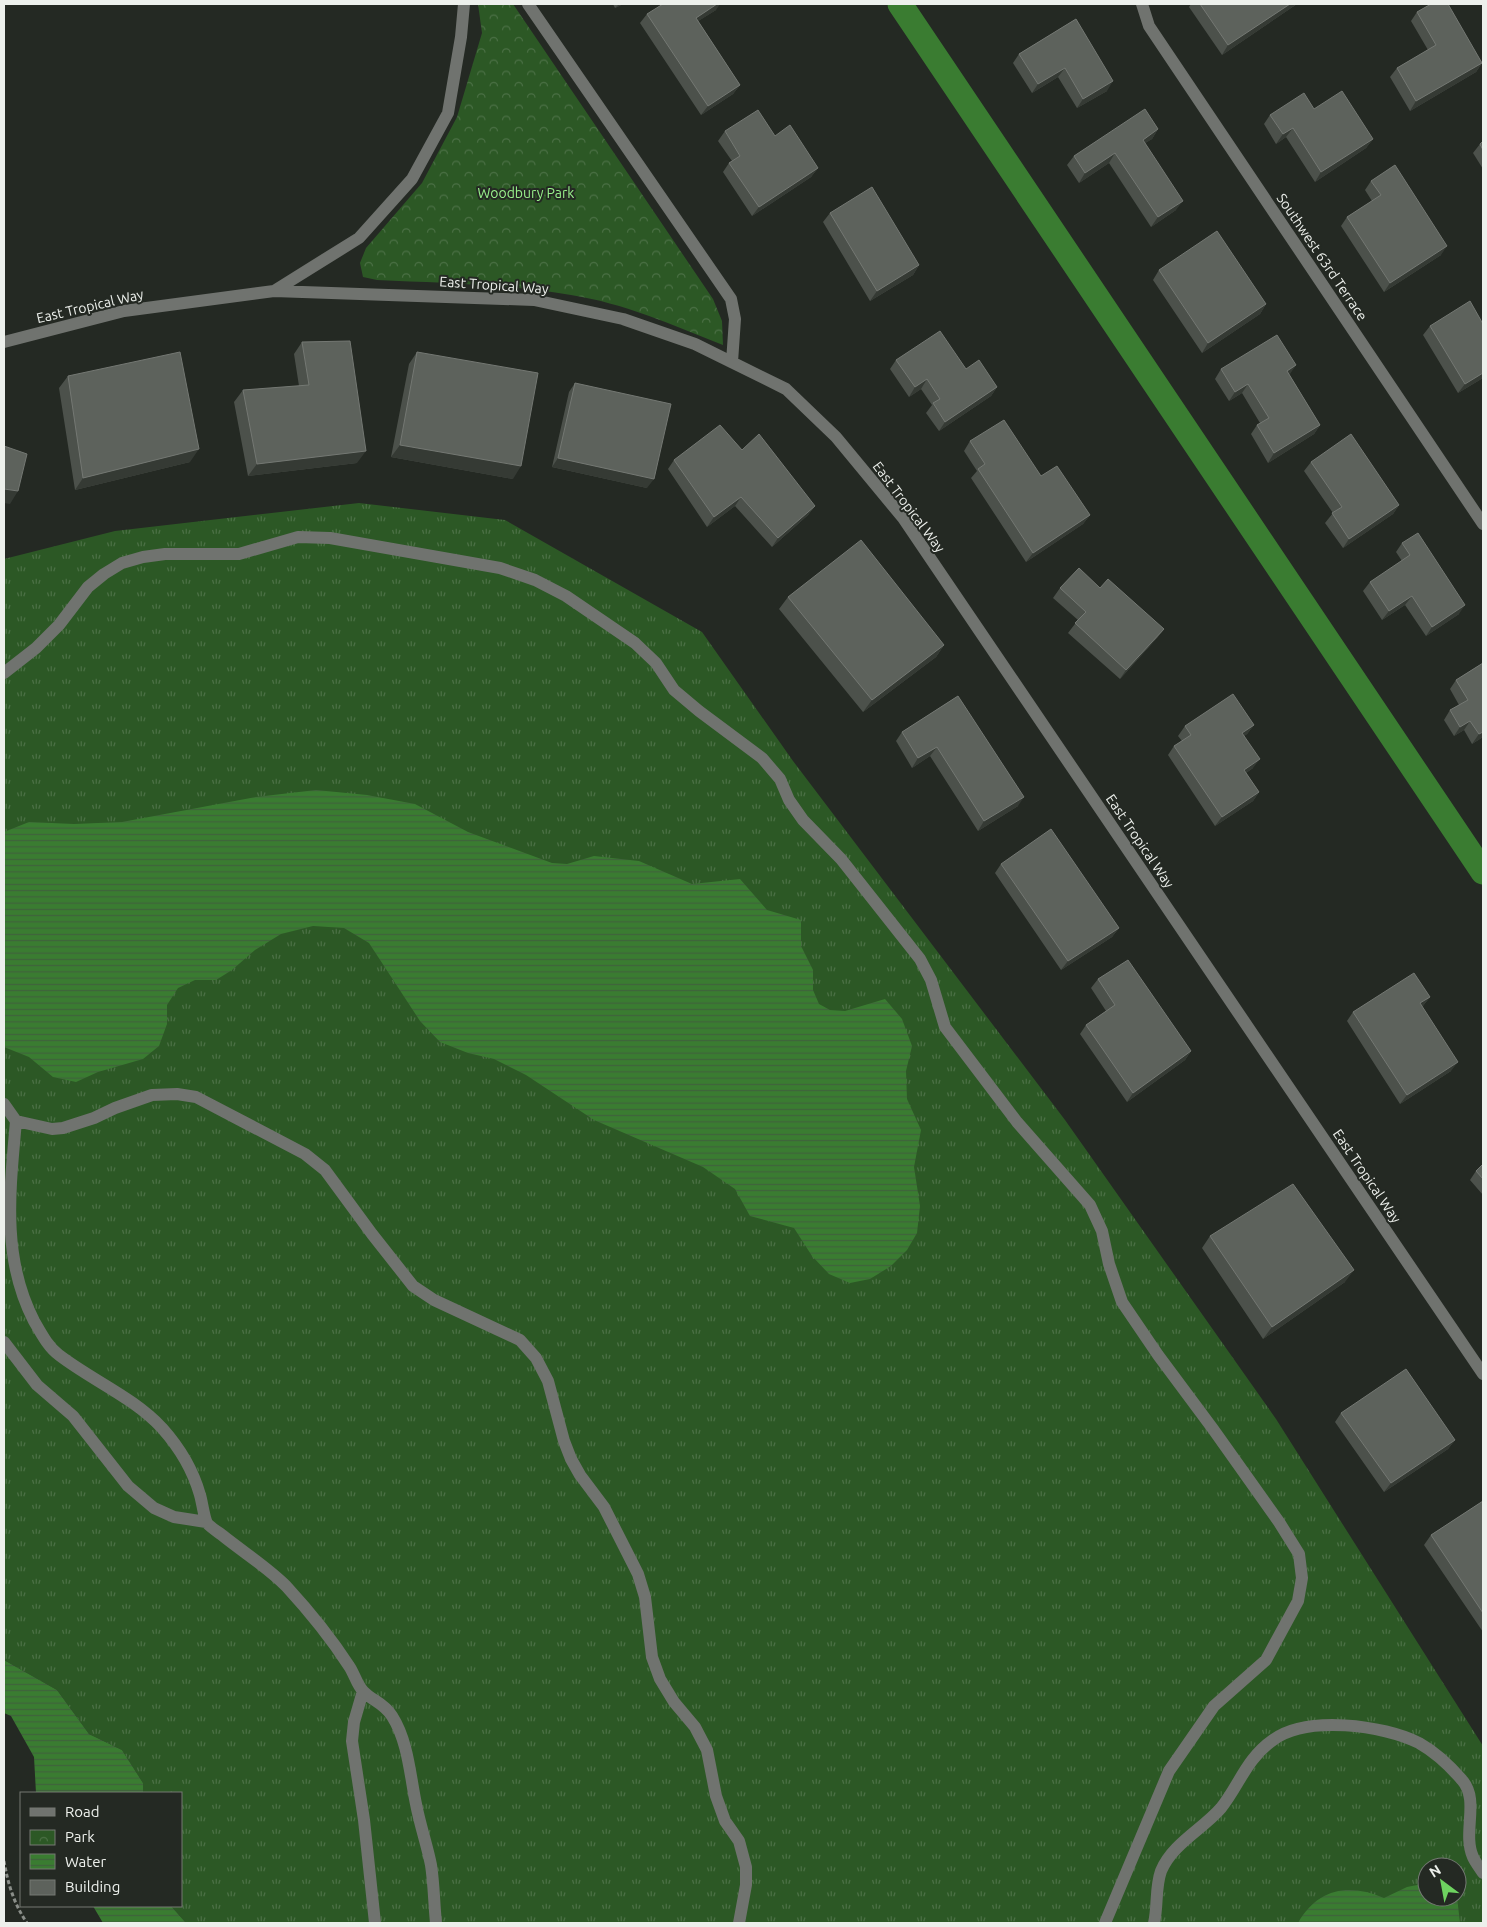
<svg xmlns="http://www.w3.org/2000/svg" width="1487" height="1927" font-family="Ubuntu,sans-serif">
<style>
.grass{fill:url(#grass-tufts);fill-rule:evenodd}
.park{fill:url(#park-crowns)}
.water{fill:url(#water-rules)}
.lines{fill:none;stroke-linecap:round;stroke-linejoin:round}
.canal{stroke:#3a7c31;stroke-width:25}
.path{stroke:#8a8e89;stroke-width:3;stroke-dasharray:4 2.5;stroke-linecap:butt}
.minor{stroke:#70736f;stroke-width:12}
.wall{fill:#4c514b}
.shaded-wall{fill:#353a34}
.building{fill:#5d625c;stroke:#747873}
.labels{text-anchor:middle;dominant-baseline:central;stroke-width:4;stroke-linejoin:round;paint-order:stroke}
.park-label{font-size:14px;fill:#98f08b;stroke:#242923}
.street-label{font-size:14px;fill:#edf0ec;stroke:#242923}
</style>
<defs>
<pattern id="grass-tufts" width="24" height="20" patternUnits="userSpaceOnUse" patternTransform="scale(1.25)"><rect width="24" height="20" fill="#2c5825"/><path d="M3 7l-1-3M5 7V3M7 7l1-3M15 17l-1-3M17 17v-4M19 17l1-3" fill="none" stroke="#4b7045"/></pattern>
<pattern id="park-crowns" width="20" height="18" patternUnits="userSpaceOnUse" patternTransform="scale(1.25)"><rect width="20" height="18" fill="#2c5825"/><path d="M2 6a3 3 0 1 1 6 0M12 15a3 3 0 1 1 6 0" fill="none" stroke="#4b7045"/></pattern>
<pattern id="water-rules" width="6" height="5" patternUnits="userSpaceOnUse" patternTransform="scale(1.25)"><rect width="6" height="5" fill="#3a7c31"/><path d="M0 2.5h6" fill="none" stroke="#40623c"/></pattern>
</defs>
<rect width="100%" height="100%" fill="#242923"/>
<path class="grass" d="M359,503L505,520L702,632L793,761L1065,1120L1276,1419L1483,1746V1923H186L171,1906H181V1793H143V1783L122,1750L89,1734L57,1690L4,1660V559L115,531ZM1427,1867H1457V1897H1427Z"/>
<path class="park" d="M478,4H513L713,299L722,321L723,345C673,325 623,303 571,295C507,284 441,283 377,280L363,277L360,263L366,248L422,183L457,117L482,33Z"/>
<path class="water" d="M316,790L367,795L415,804L468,832L552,863L567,864L594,856L639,861L692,884L740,879L767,910L801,920V946L813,970V990L819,1004L830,1010L845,1011L885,999L902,1019L912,1046L906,1071L907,1099L921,1130L914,1167L920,1206L917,1233L907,1250L891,1266L870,1279L850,1283L829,1274L812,1256L794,1228L750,1216L735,1189L703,1167L594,1120L526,1075L494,1059L468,1053L440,1042L420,1021L369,943L344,928L313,926L281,934L255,950L232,970L216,980H195L178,988L167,1005V1024L159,1046L143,1059L98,1072L76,1082L53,1077L29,1057L4,1047V832L29,822L74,824L122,822L256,797Z
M4,1660L57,1690L89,1734L122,1750L143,1783V1793H36L34,1757L11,1716L4,1713Z
M1427,1883V1897H1457L1460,1923H1298C1318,1888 1349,1883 1384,1898L1407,1887Z
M93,1906H171L186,1923H103Z"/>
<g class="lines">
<path class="canal" d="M900,4L1483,872"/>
<path class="path" d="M4,1861C8,1884 14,1904 27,1923"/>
<path class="minor" d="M528,4L731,299L735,319L732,362
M1142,4L1149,26L1483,524
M274,291L359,238L412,179L448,113L461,37L464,4
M4,342L124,311L274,291L534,300L623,319L695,344L786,389L836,437L903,518L1483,1374
M4,673L36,648L59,625L88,587L104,574L122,563L143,557L165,554H239L298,537L330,538L500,568L535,580L566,596L635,643L656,663L674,690L699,711L762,758L780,779L789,800L803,820L841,859L920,959L931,980L945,1027L1017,1122L1090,1205L1102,1231L1109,1264L1122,1302L1158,1355L1213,1429L1279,1522L1299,1554L1302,1578L1298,1601L1266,1660L1214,1706L1169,1771L1105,1923
M4,1104L16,1121L52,1129L63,1128L94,1118L115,1108L152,1095L177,1094L196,1097L305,1154L325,1170L372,1234L413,1286L434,1300L520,1340L536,1358L548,1381L564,1441L571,1459L580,1475L604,1507L638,1574L645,1597L652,1657L660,1679L674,1702L695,1727L707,1750L716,1796L725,1821L739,1841L746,1867V1885L739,1923
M16,1121C10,1190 1,1257 34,1321C41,1333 48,1347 59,1355C93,1381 133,1397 162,1428C179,1447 193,1470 200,1495C202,1501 204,1518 207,1523C210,1527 218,1532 222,1535C243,1552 267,1567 286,1586C309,1611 331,1638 349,1666C354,1673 357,1685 363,1691C372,1701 383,1702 392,1716C408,1741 410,1775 416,1804C420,1825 427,1845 431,1865C434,1884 434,1904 436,1923
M4,1342L37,1385L73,1416L128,1486L154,1508L174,1517L206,1522
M363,1691L354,1722L352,1741L364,1820L375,1923
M1154,1923C1158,1906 1155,1888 1161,1871C1172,1844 1203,1829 1221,1808C1240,1784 1246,1759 1273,1740C1307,1715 1383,1725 1419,1743C1435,1752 1450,1766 1462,1780C1480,1800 1462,1833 1473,1857C1475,1862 1480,1868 1483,1873"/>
</g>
<path class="wall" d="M613,4H623L615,8Z
M1191,4H1297L1222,55L1189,7Z
M716,10L698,21L740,85L733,94L701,115L640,23L647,14Z
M1417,12L1482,63L1476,72L1410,111L1390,77L1397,68L1428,50L1411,21Z
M1076,19L1107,91L1077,108L1058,77L1032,93L1013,63L1019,54Z
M1314,109L1373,139L1366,148L1315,182L1286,137L1276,144L1264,124L1270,115Z
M1158,129L1152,139L1145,143L1176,210L1151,227L1109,163L1079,183L1067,165L1074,156Z
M725,131L775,136L818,168L811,177L752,216L723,172L729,163L732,161L718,141Z
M1483,141V169L1473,153L1480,144Z
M1371,181L1441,255L1384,292L1341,226L1347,217L1372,201L1365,190Z
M830,213L919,265L913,275L870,301L823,222Z
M1159,270L1266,304L1260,314L1202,353L1153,280Z
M1430,326L1483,378L1458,393L1423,335Z
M302,342L357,463L248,476L234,402L243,390L299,386L294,354Z
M417,352L513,479L391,457L409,364Z
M896,360L966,369L997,387L991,396L939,431L926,413L932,405L921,389L909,397L890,369Z
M1296,365L1289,374L1320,425L1314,434L1268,463L1251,434L1257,425L1260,423L1242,393L1229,401L1215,379L1221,369Z
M68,376L190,462L75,490L59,388Z
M575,383L647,488L552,467L569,392Z
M970,441L1041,476L1090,515L1083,524L1026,562L971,478L977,471L964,451Z
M742,450L815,506L808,515L772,547L735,506L707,527L668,469L674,460Z
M1311,462L1399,505L1393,514L1343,548L1325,523L1333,513L1304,471Z
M1402,543L1459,614L1426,636L1405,605L1382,620L1363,591L1370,582L1402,561L1396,552Z
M1060,588H1100L1164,629L1157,638L1120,679L1068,633L1078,620L1053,598Z
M788,597L944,645L936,657L863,712L779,609Z
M1483,663V737L1472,744L1464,730L1454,736L1444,720L1450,710L1459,705L1450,689L1456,680Z
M958,696L1018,806L978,831L930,756L912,768L896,741L902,732Z
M1254,725L1247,734L1244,736L1253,768L1246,773L1259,792L1253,801L1215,826L1168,755L1174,746L1182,741L1178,736L1185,726Z
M1001,864L1119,928L1112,937L1061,970L995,873Z
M1098,979L1191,1051L1185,1060L1127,1102L1080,1034L1086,1025L1106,1011L1091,988Z
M1430,997L1422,1007L1451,1071L1400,1104L1347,1021L1353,1012Z
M1483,1164V1195L1470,1180L1476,1171Z
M1210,1236L1345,1282L1263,1339L1202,1248Z
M1341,1413L1455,1440L1448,1449L1384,1492L1335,1422Z
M1483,1501V1632L1424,1545L1431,1535Z"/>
<path class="shaded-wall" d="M619,4H623L615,8Z
M717,4H720L716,10L689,27L696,18Z
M1290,4H1297L1222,55L1228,45Z
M1482,63L1476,72L1410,111L1416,101Z
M1065,68L1058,77L1032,93L1038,84Z
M1113,81L1107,91L1077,108L1083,99Z
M740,85L733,94L701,115L708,106Z
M1293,128L1286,137L1276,144L1283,134Z
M1158,129L1152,139L1136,149L1143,140Z
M1373,139L1366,148L1315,182L1321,172Z
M1115,153L1109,163L1079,183L1085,173Z
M818,168L811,177L752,216L759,207Z
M1183,201L1176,210L1151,227L1158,217Z
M1447,246L1441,255L1384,292L1390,283Z
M919,265L913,275L870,301L877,291Z
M1266,304L1260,314L1202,353L1208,343Z
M1296,365L1290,374L1280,380L1287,371Z
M1483,373V378L1458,393L1465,384Z
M927,379L921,389L909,397L915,387Z
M1248,384L1242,393L1229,401L1235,392Z
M997,387L991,396L939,431L945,422Z
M1320,425L1314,434L1268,463L1274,453Z
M400,445L521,466L513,479L391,457Z
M199,449L190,462L75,490L83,478Z
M366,451L357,463L248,476L257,464Z
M558,458L654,479L647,488L552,467Z
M4,489L18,491L10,504L4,503Z
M741,497L735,506L707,527L714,517Z
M1399,505L1393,514L1343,548L1349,539Z
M815,506L808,515L772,547L778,538Z
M1090,515L1083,524L1026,562L1033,553Z
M1412,596L1405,605L1382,620L1389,611Z
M1465,605L1459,614L1426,636L1432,627Z
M1164,629L1157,638L1120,679L1126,670Z
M944,645L936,657L863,712L872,700Z
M1470,721L1464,730L1454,736L1460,727Z
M1254,725L1247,734L1235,742L1242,733Z
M1483,732V737L1472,744L1479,734Z
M937,747L930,756L912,768L918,758Z
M1260,759L1253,768L1237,779L1244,770Z
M1259,792L1253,801L1215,826L1222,817Z
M1024,797L1018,806L978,831L984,821Z
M1119,928L1112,937L1061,970L1068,961Z
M1430,997L1423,1006L1413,1012L1420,1003Z
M1191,1051L1185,1060L1127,1102L1133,1093Z
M1458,1062L1451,1071L1400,1104L1407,1095Z
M1354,1270L1345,1282L1263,1339L1272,1327Z
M1455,1440L1448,1449L1384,1492L1391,1483Z"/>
<path class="building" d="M663,4H717L696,18L740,85L708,106L647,14Z
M1200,4H1290L1228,45Z
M1431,4H1448L1482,63L1416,101L1397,68L1436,45L1417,12Z
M1076,19L1113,81L1083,99L1065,68L1038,84L1019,54Z
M1342,91L1373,139L1321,172L1293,128L1283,134L1270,115L1304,93L1314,109Z
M1145,109L1158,129L1143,140L1183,201L1158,217L1115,153L1085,173L1074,156Z
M758,110L775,136L790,125L818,168L759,207L729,163L740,156L725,131Z
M1483,141V150L1480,144Z
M1395,165L1447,246L1390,283L1347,217L1381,195L1371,181Z
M872,187L919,265L877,291L830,213Z
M1217,231L1266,304L1208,343L1159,270Z
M1470,301L1483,324V373L1465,384L1430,326Z
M940,331L966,369L979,360L997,387L945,422L933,403L940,399L927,379L915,387L896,360Z
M1277,335L1296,365L1287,371L1320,425L1274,453L1257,425L1269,418L1248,384L1235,392L1221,369Z
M350,341L366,451L257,464L243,390L309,385L302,342Z
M180,352L199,449L83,478L68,376Z
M417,352L538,373L521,466L400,445Z
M575,383L671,404L654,479L558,458Z
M1004,420L1041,476L1057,466L1090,515L1033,553L978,469L985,464L970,441Z
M720,425L742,450L759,434L815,506L778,538L741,497L714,517L674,460Z
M1351,434L1399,505L1349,539L1332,513L1342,507L1311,462Z
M4,446L27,454L18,491L4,489Z
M1418,533L1465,605L1432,627L1412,596L1389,611L1370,582L1410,555L1402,543Z
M861,540L944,645L872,700L788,597Z
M1079,568L1100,588L1108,579L1164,629L1126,670L1075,623L1086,612L1060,588Z
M1483,663V732L1479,734L1470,721L1460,727L1450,710L1468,700L1456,680Z
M1233,694L1254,725L1242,733L1260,759L1244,770L1259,792L1222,817L1174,746L1191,735L1185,726Z
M958,696L1024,797L984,821L937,747L918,758L902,732Z
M1051,829L1119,928L1068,961L1001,864Z
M1128,960L1191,1051L1133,1093L1086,1025L1115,1005L1098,979Z
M1414,973L1430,997L1420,1003L1458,1062L1407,1095L1353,1012Z
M1483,1164V1179L1476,1171Z
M1293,1184L1354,1270L1272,1327L1210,1236Z
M1406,1369L1455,1440L1391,1483L1341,1413Z
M1483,1501V1613L1431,1535Z"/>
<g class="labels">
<g class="park-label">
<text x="526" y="193">Woodbury Park</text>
</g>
<g class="street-label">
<text transform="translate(1322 257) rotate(56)">Southwest 63rd Terrace</text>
<text transform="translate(494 285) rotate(4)">East Tropical Way</text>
<text transform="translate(90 306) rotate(-13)">East Tropical Way</text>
<text transform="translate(909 507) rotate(53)">East Tropical Way</text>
<text transform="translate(1140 841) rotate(56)">East Tropical Way</text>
<text transform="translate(1367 1176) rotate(56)">East Tropical Way</text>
</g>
</g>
<rect width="1487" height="1927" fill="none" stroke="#edf0ec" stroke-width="10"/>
<rect x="20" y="1792" width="162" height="115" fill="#242923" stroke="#747973"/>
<rect x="30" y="1808" width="25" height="8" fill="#70736f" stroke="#747973"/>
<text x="65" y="1817" font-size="15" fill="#edf0ec">Road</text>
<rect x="30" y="1830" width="25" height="15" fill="url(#park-crowns)" stroke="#747973"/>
<text x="65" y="1842" font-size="15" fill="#edf0ec">Park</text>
<rect x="30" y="1854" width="25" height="15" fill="url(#water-rules)" stroke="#747973"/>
<text x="65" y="1867" font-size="15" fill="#edf0ec">Water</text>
<rect x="30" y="1880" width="25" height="15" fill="#5d625c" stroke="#747973"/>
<text x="65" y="1892" font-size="15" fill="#edf0ec">Building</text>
<g transform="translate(1442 1882) rotate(328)"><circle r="24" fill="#242923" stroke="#747973"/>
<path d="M0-4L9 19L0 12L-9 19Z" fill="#6ed360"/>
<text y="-8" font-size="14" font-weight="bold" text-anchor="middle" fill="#edf0ec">N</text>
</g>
</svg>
